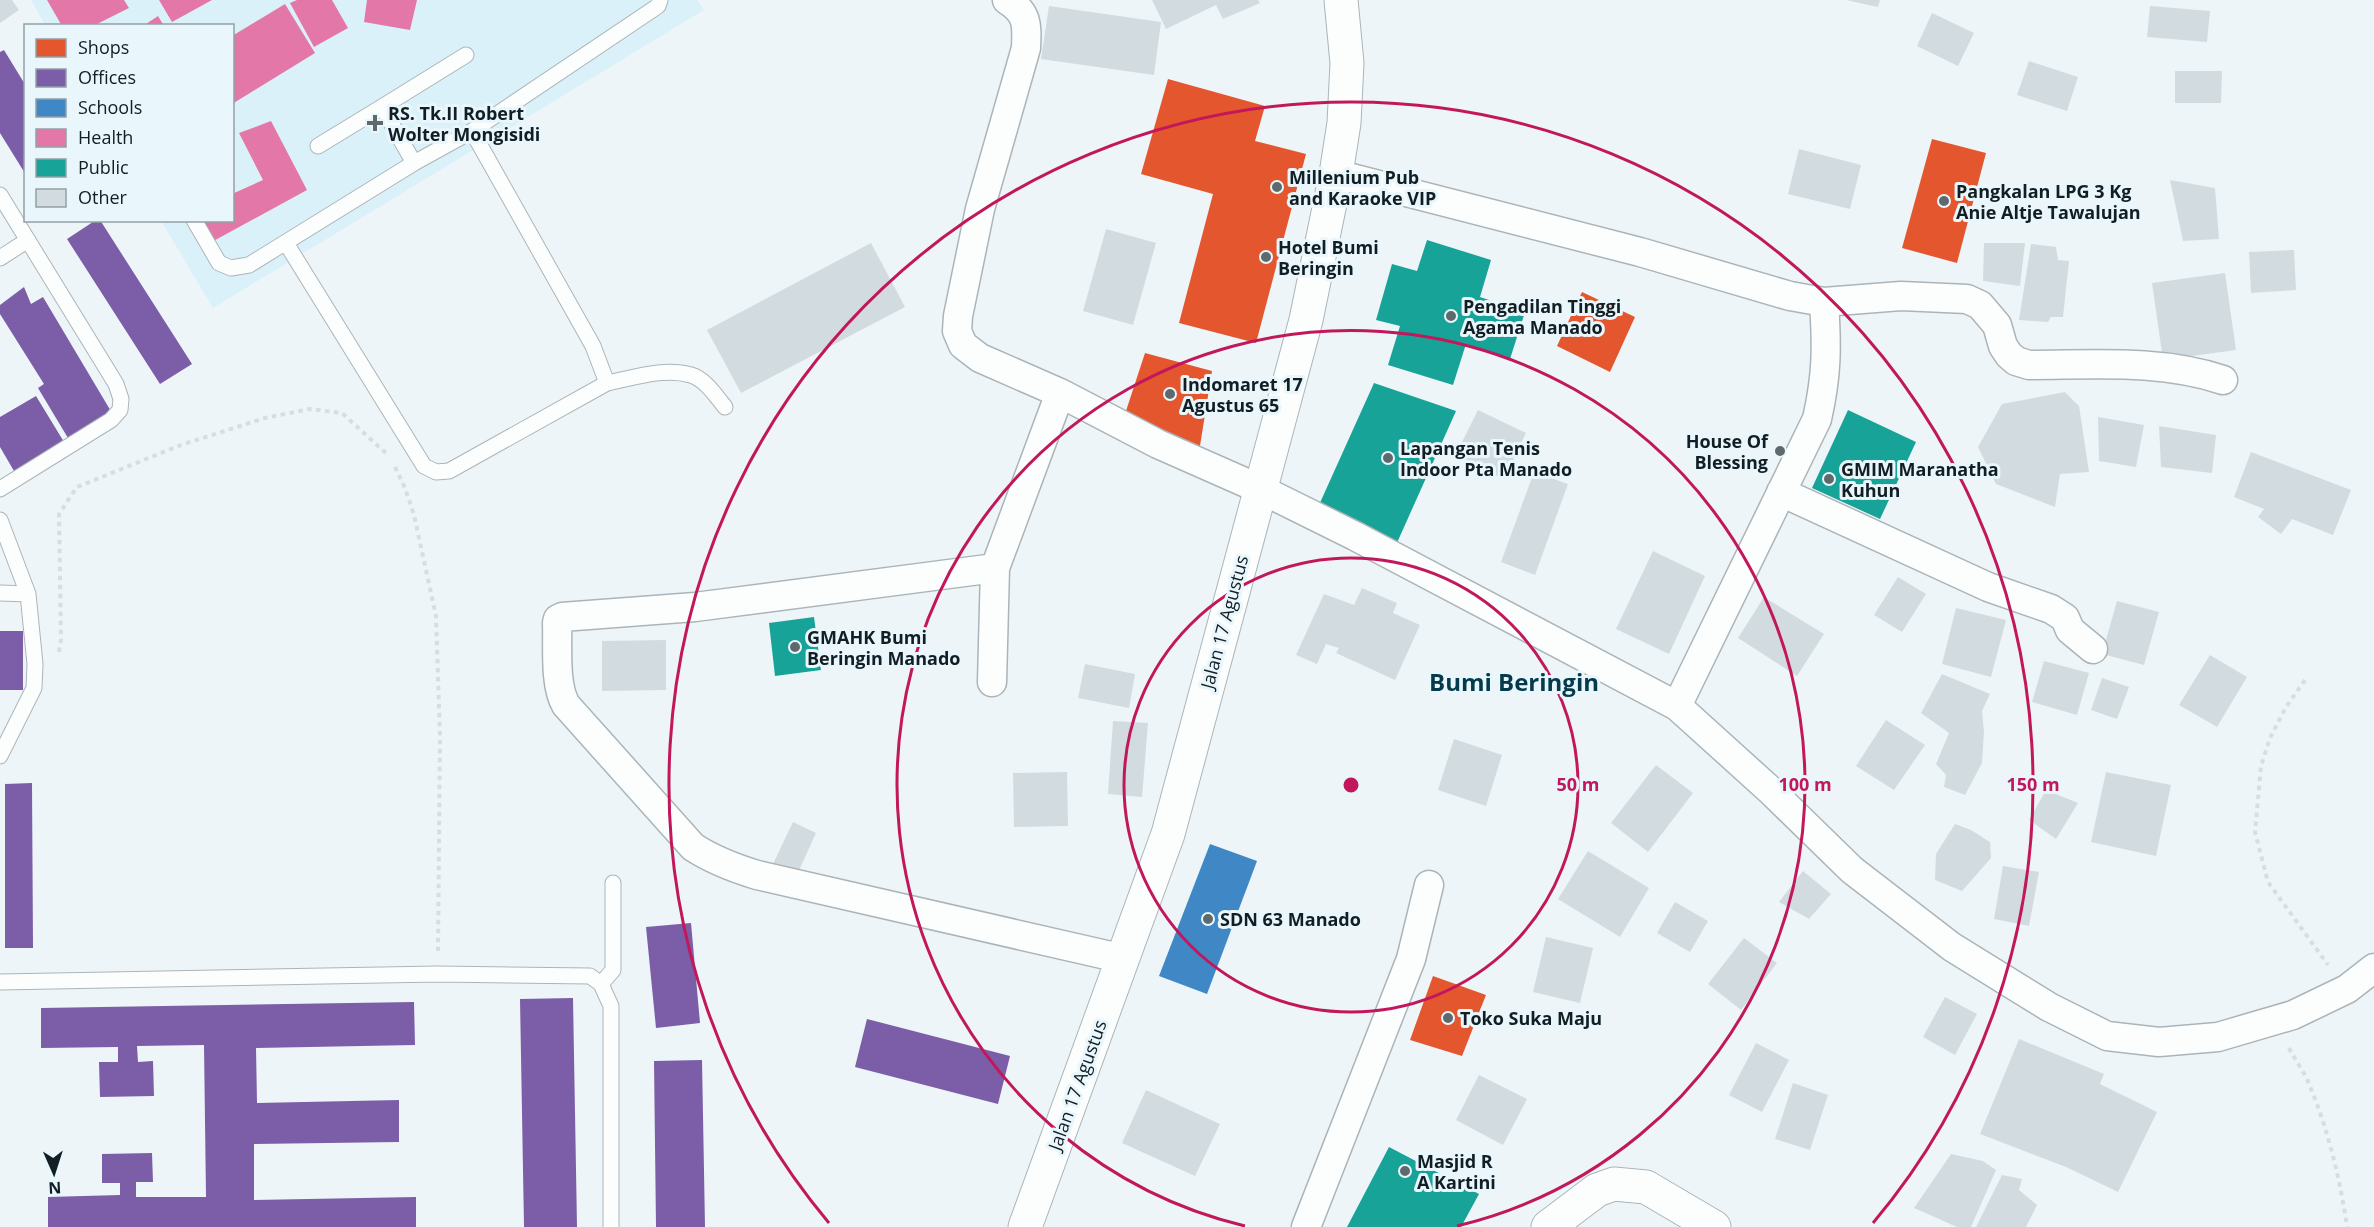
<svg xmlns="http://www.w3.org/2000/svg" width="2374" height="1227" font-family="'Open Sans',sans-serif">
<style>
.built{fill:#dbf1fa}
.shops{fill:#e4572e}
.offices{fill:#7b5ea7}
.schools{fill:#3f88c5}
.health{fill:#e377a8}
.public{fill:#17a398}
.building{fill:#d2dce0}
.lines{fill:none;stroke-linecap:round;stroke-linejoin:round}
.lane-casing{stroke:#abb5b9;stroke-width:17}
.street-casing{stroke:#abb5b9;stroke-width:31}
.secondary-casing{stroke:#abb5b9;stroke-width:35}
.path{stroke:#dadcde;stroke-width:4;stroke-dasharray:4.5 4.5;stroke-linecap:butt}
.lane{stroke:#fcfefe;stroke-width:15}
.street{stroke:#fcfefe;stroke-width:28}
.secondary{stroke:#fcfefe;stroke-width:33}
.ring{fill:none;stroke:#c2185b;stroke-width:3}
.poi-dot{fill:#5e696e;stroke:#e9f6fc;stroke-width:2}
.labels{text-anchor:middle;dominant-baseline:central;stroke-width:6;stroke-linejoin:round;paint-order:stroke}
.poi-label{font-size:18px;font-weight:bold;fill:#111e23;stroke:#e9f6fc;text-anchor:start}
.street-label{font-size:18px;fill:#111e23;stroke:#e9f6fc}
.district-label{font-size:24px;font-weight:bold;fill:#043a4c;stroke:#e9f6fc}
.centre{fill:#c2185b;stroke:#e9f6fc;stroke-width:3}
.ring-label{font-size:18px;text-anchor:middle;font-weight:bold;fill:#c2185b;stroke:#e9f6fc;stroke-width:6;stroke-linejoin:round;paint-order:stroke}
</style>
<rect width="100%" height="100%" fill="#edf5f8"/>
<path class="built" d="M31,0H697L704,10L213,308L161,221L232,220V26L45,25Z"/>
<path class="shops" d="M1168,79L1265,106L1255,141L1306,154L1256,343L1179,323L1213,194L1141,174Z
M1932,139L1986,153L1957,263L1902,248Z
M1582,292L1635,317L1610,372L1557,346Z
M1145,353L1212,371L1199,452L1124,417Z
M1433,976L1486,995L1462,1056L1410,1040Z"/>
<path class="offices" d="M4,50L26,86V175L0,133V52Z
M96,220H100L192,364L160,384L67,239Z
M24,287L31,304L43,297L112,413L68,438L38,388L44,384L0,314V305Z
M36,396L64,442L14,471L0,447V417Z
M0,631H23V690H0Z
M32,783L33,948H5V784Z
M691,923L700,1023L656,1028L646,927Z
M573,998L577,1227H524L520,999Z
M414,1002L415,1045L256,1048L257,1103L399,1100V1142L254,1144V1200L416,1197V1227H48V1197L120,1195V1183H102V1154L152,1153L153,1182H136V1197H206L204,1045L137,1046L138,1062L153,1061L154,1096L100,1097L99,1062H118V1047L41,1048V1008Z
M867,1019L1010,1056L998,1104L855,1067Z
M702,1060L705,1227H656L654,1061Z"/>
<path class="schools" d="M1210,844L1257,861L1207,994L1159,976Z"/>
<path class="health" d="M47,0H124L129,8L93,26H62Z
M159,0H212L172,22Z
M297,0H332L348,28L314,47L290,3Z
M367,0H417L410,30L364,22Z
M285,4L315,53L232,104V36Z
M158,16L164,26H143Z
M271,121L307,190L208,244L196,220H232V194L263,180L239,133Z"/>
<path class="public" d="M1427,240L1491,260L1480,297L1525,312L1510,359L1466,344L1453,385L1388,365L1400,326L1376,320L1392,264L1417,271Z
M1374,383L1456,411L1396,545L1319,505Z
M1848,410L1916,442L1880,519L1812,488Z
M814,617L821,670L775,676L769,623Z
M1389,1147L1479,1194L1461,1227H1347Z"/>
<path class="building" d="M0,0H12L19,10L0,23Z
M1152,0H1258L1260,3L1223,19L1216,5L1166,29Z
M1846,0H1880L1878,7Z
M1049,6L1161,22L1154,75L1041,59Z
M2150,6L2210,11L2207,42L2147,37Z
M1932,13L1974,33L1958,66L1917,46Z
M2029,61L2078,77L2067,111L2017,95Z
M2175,71H2222L2221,103H2175Z
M1799,149L1861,165L1850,209L1788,194Z
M2170,180L2215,188L2219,239L2183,241Z
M1106,229L1156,243L1133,325L1083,311Z
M871,243L905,307L741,393L707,330Z
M1984,243H2025L2020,286L1983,281Z
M2031,244L2056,247L2058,260L2069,261L2063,317H2051L2048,322L2019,320Z
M2294,250L2296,290L2251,293L2249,252Z
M2225,273L2236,350L2163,360L2152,283Z
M2065,392L2079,406L2089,472L2060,474L2055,507L1996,484L1978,447L2002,404Z
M1478,410L1526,433L1504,479L1455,456Z
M2098,417L2144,425L2136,467L2099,461Z
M2159,426L2216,435L2212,473L2161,467Z
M2251,452L2351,490L2333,535L2292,519L2281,534L2258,517L2264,509L2234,497Z
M1534,472L1568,484L1535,575L1501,562Z
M1653,551L1705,576L1669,654L1616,629Z
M1898,577L1926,594L1902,632L1874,615Z
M1362,588L1397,603L1393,613L1420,625L1395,680L1336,653L1339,648L1326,644L1317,664L1296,655L1324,594L1354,605Z
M1764,597L1824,634L1797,676L1738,638Z
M2117,601L2159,612L2144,665L2102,654Z
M1956,608L2006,620L1991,677L1942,664Z
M666,640V690L602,691V641Z
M2210,655L2247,677L2217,727L2179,705Z
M2044,661L2089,673L2077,715L2032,702Z
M1085,664L1135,674L1129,708L1078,698Z
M1942,674L1990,694L1982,711L1984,732L1982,763L1965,795L1944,787L1946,775L1936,764L1949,733L1921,713Z
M2102,678L2129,687L2117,719L2091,710Z
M1886,720L1925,745L1894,790L1856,766Z
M1113,721L1148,723L1142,797L1108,794Z
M1454,739L1502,755L1486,806L1438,790Z
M1656,765L1693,793L1648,852L1611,823Z
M1067,772L1068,826L1014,827L1013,773Z
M2106,772L2171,785L2156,856L2091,842Z
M2046,790L2078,803L2056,839L2029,820Z
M793,822L816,833L796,877L772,866Z
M1955,824L1971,830L1990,842L1991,858L1962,891L1935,880L1936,854Z
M1588,851L1649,888L1620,937L1558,899Z
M2003,866L2039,872L2029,926L1994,919Z
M1803,871L1831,894L1809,919L1779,902Z
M1675,902L1708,921L1690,952L1657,933Z
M1546,937L1593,948L1580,1003L1533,992Z
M1744,938L1777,963L1741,1010L1708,984Z
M1945,997L1977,1014L1955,1055L1923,1037Z
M2019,1039L2104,1074L2100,1084L2157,1112L2118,1192L2066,1167L1980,1134Z
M1756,1043L1789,1060L1762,1112L1729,1095Z
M1479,1075L1527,1099L1503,1145L1456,1120Z
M1793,1083L1828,1095L1810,1150L1775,1139Z
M1146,1090L1220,1124L1195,1176L1122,1143Z
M1951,1154L1983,1161L1996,1170L1971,1227H1957L1914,1208Z
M2002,1175L2022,1179L2019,1190L2037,1205L2026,1227H1976Z"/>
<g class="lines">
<g class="lane-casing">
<path id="lane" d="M318,146L382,107
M414,163L382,107L466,55
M0,195L116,384L121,399L120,410L111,420L0,489
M194,220L219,263L231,268L249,265L414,163L472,131L658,6L660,0
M286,243L424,466L436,472L449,471L607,383L593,346L472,131
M0,258L28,240
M607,383C633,378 664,367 691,375C705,379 716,396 725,407
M0,520L28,594L35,664L34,688L0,756
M0,593L28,594
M0,982L438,974L590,976L601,984L611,1006V1227
M601,984L613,970V883"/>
</g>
<g class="street-casing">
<path id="street" d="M1007,0C1028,13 1027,25 1026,48L980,209L958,316L957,331L963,345L980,358L1060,393L1158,444L1260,489L1355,536L1677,706L1770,790L1852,870L1952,947L2049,1007L2107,1036L2159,1042L2218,1037L2293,1015L2347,989L2374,968
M1336,174L1640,252L1790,296L1824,302L1901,296L1967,299L1980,305L1997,325L2003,346L2009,355L2016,361L2029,365C2093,365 2161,359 2223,380
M1060,393L995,568L695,607L562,617L558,619L557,623C558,646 554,685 566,705L693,847C713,860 734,868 757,875L1124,959
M1781,492L1988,587L2051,609L2065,618L2070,630L2093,649
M992,682L995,568
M1677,706L1817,419C1827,375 1827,347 1824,302
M1306,1227L1411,959L1429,885"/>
</g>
<g class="secondary-casing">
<path id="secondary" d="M1025,1227L1168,834L1306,320L1336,174L1344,123L1347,63L1341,0
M1548,1227L1597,1190L1614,1184L1646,1187L1714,1227"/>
</g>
<path class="path" d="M395,467L405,488L414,515L436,616L440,736L438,951
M59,652L61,639L59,514L77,487L181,445L265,418L310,409L342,413L388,455
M2305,680L2286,707L2270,738L2261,766L2255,832L2268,882L2328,965
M2289,1048C2295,1060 2304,1071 2309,1084C2328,1129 2340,1179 2347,1227"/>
<use href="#lane" class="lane"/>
<use href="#street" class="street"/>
<use href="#secondary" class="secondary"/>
</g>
<g class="ring">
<circle cx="1351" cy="785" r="227"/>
<path d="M1245 1226A454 454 0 1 1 1457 1226"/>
<path d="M829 1223A682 682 0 1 1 1873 1223"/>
</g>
<g class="poi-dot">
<path d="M372 114h6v6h6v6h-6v6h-6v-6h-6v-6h6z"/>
<circle cx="1277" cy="187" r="6"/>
<circle cx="1944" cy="201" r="6"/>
<circle cx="1266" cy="257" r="6"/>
<circle cx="1451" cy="316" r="6"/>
<circle cx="1170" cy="394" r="6"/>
<circle cx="1780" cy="451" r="6"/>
<circle cx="1388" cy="458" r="6"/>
<circle cx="1829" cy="479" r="6"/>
<circle cx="795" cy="647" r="6"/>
<circle cx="1208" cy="919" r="6"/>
<circle cx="1448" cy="1018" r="6"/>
<circle cx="1405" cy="1171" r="6"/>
</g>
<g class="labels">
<g class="poi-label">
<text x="388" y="113">RS. Tk.II Robert<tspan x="388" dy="21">Wolter Mongisidi</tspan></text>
<text x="1289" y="177">Millenium Pub<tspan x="1289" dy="21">and Karaoke VIP</tspan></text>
<text x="1956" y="191">Pangkalan LPG 3 Kg<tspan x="1956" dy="21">Anie Altje Tawalujan</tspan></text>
<text x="1278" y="247">Hotel Bumi<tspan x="1278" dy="21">Beringin</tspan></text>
<text x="1463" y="306">Pengadilan Tinggi<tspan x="1463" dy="21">Agama Manado</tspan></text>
<text x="1182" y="384">Indomaret 17<tspan x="1182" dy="21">Agustus 65</tspan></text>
<text x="1768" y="441" text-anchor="end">House Of<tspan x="1768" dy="21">Blessing</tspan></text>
<text x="1400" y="448">Lapangan Tenis<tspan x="1400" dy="21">Indoor Pta Manado</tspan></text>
<text x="1841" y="469">GMIM Maranatha<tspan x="1841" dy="21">Kuhun</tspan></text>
<text x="807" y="637">GMAHK Bumi<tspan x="807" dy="21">Beringin Manado</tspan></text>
<text x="1220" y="919">SDN 63 Manado</text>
<text x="1460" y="1018">Toko Suka Maju</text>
<text x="1417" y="1161">Masjid R<tspan x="1417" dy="21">A Kartini</tspan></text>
</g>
<g class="street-label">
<text transform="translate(1224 622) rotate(-75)">Jalan 17 Agustus</text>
<text transform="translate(1077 1085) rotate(-70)">Jalan 17 Agustus</text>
</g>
<g class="district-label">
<text x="1514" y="681">Bumi Beringin</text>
</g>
</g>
<circle cx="1351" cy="785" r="9" class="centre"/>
<g class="ring-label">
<text x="1578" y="791">50 m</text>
<text x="1805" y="791">100 m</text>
<text x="2033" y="791">150 m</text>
</g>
<rect x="24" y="24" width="210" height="198" fill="#e9f6fc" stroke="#93a0a5" stroke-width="1.5"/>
<rect x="36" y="39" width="30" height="18" fill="#e4572e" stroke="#93a0a5" stroke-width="1.5"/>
<text x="78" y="54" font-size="18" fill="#111e23">Shops</text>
<rect x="36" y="69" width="30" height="18" fill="#7b5ea7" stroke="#93a0a5" stroke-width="1.5"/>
<text x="78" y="84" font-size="18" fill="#111e23">Offices</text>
<rect x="36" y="99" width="30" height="18" fill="#3f88c5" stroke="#93a0a5" stroke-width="1.5"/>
<text x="78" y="114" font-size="18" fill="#111e23">Schools</text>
<rect x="36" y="129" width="30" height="18" fill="#e377a8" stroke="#93a0a5" stroke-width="1.5"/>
<text x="78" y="144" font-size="18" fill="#111e23">Health</text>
<rect x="36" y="159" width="30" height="18" fill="#17a398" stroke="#93a0a5" stroke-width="1.5"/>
<text x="78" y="174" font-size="18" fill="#111e23">Public</text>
<rect x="36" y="189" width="30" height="18" fill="#d2dce0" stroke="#93a0a5" stroke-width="1.5"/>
<text x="78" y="204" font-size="18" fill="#111e23">Other</text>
<g transform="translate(54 1173) rotate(177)" stroke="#e9f6fc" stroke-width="4.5" paint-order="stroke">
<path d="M0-4.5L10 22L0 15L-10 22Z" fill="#111e23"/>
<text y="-9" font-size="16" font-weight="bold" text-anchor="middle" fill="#111e23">N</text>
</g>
</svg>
